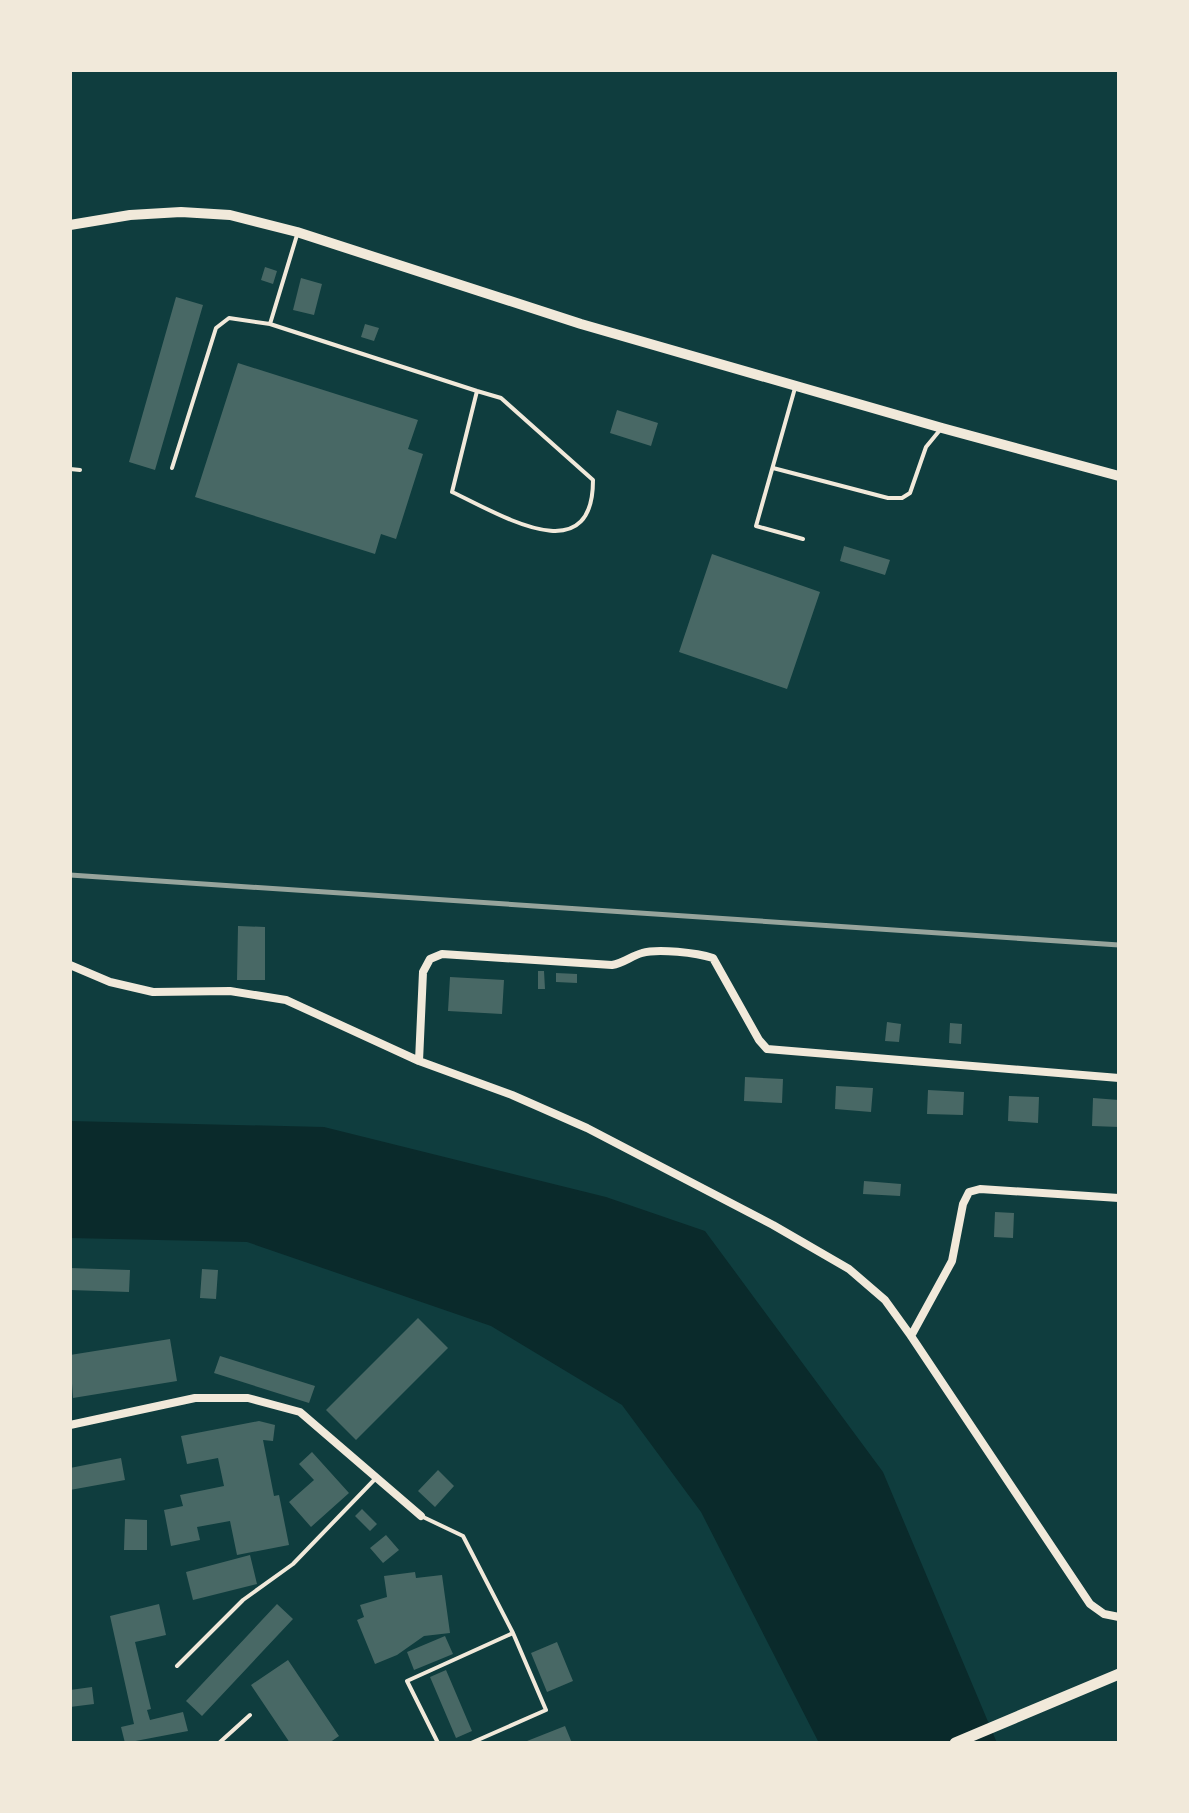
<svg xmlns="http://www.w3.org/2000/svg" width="1189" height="1813" font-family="'Sofia Sans Condensed',sans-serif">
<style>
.water{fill:#0a2a2b}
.building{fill:#486865}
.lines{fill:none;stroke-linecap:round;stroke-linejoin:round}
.service{stroke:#f1e9da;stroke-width:4}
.minor{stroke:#f1e9da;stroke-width:8}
.tertiary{stroke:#f1e9da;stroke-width:10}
.secondary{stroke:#f1e9da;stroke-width:11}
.rail{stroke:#97a49c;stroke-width:5}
</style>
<rect width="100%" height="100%" fill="#0f3d3e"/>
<path class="water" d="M70,1121L324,1127L606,1197L705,1231L883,1472L997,1743H819L701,1512L622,1405L491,1326L247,1242L70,1238Z"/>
<path class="building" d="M265,267L277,271L273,284L261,280Z
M301,278L322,284L314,315L293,310Z
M176,297L203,305L155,470L129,462Z
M365,324L379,328L374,341L361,337Z
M238,363L418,420L408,449L423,454L396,539L381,534L375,554L195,497Z
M617,410L658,423L651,446L610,433Z
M844,546L890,560L885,575L840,561Z
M712,554L820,592L787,689L679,652Z
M238,926L265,927V980H237Z
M538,971H544L545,989H538Z
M556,973L577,974V983L556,982Z
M450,977L504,980L502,1014L448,1011Z
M887,1022L901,1024L899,1042L885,1041Z
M950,1023L962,1024L961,1044L949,1043Z
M745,1077L783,1079L782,1103L744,1101Z
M836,1086L873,1088L871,1112L835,1109Z
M928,1090L964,1092L963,1115L927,1114Z
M1009,1096L1039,1097L1038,1123L1008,1121Z
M1093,1098L1119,1100V1127L1092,1126Z
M864,1181L901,1184L900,1196L863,1194Z
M995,1212L1014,1213L1013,1238L994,1237Z
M70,1268L130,1270L129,1292L70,1290Z
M202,1269L218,1270L216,1299L200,1298Z
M418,1318L448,1348L356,1440L326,1410Z
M170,1339L177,1381L73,1398L70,1355Z
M220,1356L315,1386L309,1403L214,1373Z
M259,1421L275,1425L273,1441L263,1440L274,1496L279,1495L289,1545L237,1555L230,1521L197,1527L200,1540L171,1546L164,1510L183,1506L180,1495L224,1486L218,1458L187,1464L181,1436Z
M312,1452L349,1493L311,1527L289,1502L314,1480L299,1464Z
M121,1458L125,1480L70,1490V1468Z
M438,1470L454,1486L435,1507L418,1491Z
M362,1509L377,1524L370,1531L355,1516Z
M125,1519L147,1520V1550H124Z
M386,1535L399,1550L383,1563L370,1548Z
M250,1555L257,1584L193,1600L186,1572Z
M415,1572L416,1578L442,1575L450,1633L424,1636L397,1655L375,1664L357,1620L364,1617L360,1605L387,1597L384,1576Z
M159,1604L166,1635L135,1642L151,1709L147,1710L150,1720L183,1712L188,1731L125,1743L121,1727L134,1724L110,1616Z
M277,1604L293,1619L202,1716L186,1701Z
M445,1636L453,1654L414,1670L407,1652Z
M557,1642L573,1681L547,1692L531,1653Z
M288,1660L339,1736L329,1743H290L251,1685Z
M446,1670L472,1731L456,1738L430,1677Z
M92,1687L94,1704L70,1707V1690Z
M565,1726L572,1743H522Z"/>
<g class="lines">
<path class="service" d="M270,324L477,391L501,398L593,480C593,574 498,513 452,492L477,391
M795,388L756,526L803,539
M172,468L216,328L229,318L270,324L297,235
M773,468L888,498H902L910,493L926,447L940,430
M70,469L80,470
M421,1516L463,1536L513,1633L546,1710L471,1743
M177,1666L243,1600L293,1564L376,1478
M219,1743L250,1715
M438,1743L407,1681L513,1633"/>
<path class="minor" d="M70,965L110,982L153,992L230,991L286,1000L419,1061L512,1095L587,1128L773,1225L849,1269L885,1300L911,1336L1090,1604L1104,1614L1119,1617
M419,1061L423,972L430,959L442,954L612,965C624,963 631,956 642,953C658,948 697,953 713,958L759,1040L767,1049L1119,1078
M911,1336L952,1261L963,1204L969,1192L980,1189L1119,1198
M70,1425L195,1398H248L300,1412L421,1516"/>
<path class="tertiary" d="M70,225L130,215L181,212L230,215L297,232L581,324L942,428L1119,476"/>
<path class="secondary" d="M955,1743L1119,1674"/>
<path class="rail" d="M70,875L1119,945"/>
</g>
<rect width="1189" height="1813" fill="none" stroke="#f1e9da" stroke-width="144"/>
</svg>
